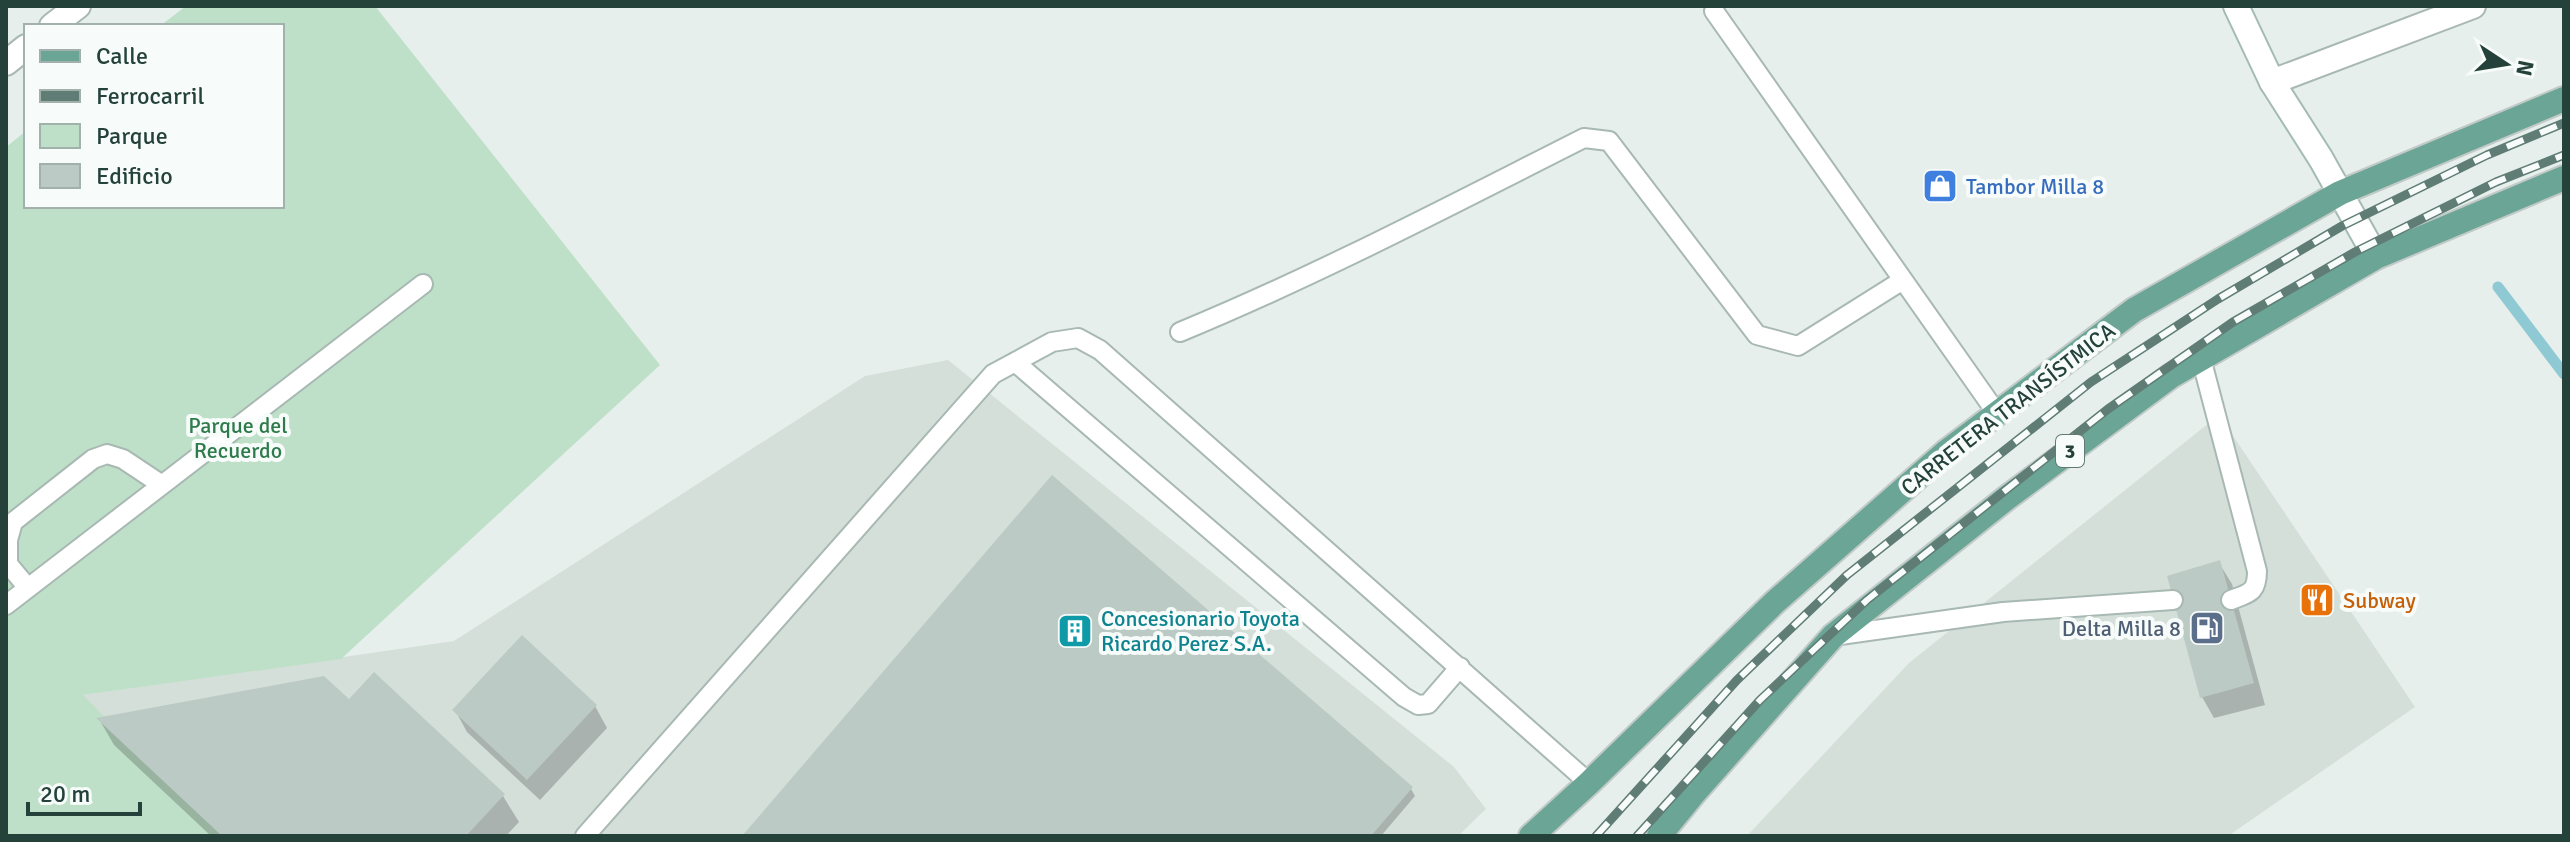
<svg xmlns="http://www.w3.org/2000/svg" width="2570" height="842" font-family="Signika,sans-serif">
<style>
.built{fill:#d4dfda}
.green{fill:#bfe0c8}
.shadow{fill:#0003}
.lines{fill:none;stroke-linecap:round;stroke-linejoin:round}
.stream{stroke:#8ec9d4;stroke-width:11}
.building{fill:#bbcac4}
.lane-casing{stroke:#a8b8b2;stroke-width:22}
.street-casing{stroke:#a8b8b2;stroke-width:28}
.secondary-casing{stroke:#a4bbb3;stroke-width:28}
.primary-casing{stroke:#c2cac8;stroke-width:28}
.lane{stroke:#fff;stroke-width:18}
.street{stroke:#fff;stroke-width:24}
.secondary{stroke:#fff;stroke-width:24}
.primary{stroke:#6aa596;stroke-width:24}
.rail-casing{stroke:#5f7d75;stroke-width:9}
.rail{stroke:#f7fbf9;stroke-width:6;stroke-dasharray:18;stroke-linecap:butt}
.labels{text-anchor:middle;dominant-baseline:central;stroke-width:8;stroke-linejoin:round;paint-order:stroke}
.shield{fill:#f7fbf9;stroke:#637a73;stroke-width:2}
.shield-label{font-size:20px;font-weight:bold;fill:#24423a}
.shop-label{font-size:22px;fill:#366cbe;stroke:#f7fbf9;text-anchor:start}
.street-label{font-size:22px;fill:#24423a;stroke:#f7fbf9}
.park-label{font-size:22px;fill:#2d7a4b;stroke:#f7fbf9}
.food-label{font-size:22px;fill:#c56008;stroke:#f7fbf9;text-anchor:start}
.culture-label{font-size:22px;fill:#0d838f;stroke:#f7fbf9;text-anchor:start}
.service-label{font-size:22px;fill:#4e5e75;stroke:#f7fbf9;text-anchor:end}
</style>
<rect width="100%" height="100%" fill="#e6efeb"/>
<path class="built" d="M948,360L1454,767L1486,809L1458,836H223L82,695L454,641L865,376Z
M2219,415L2415,707L2228,836H1747L1909,663Z"/>
<path class="green" d="M186,6H375L660,365L341,659L83,695L223,836H6V147L26,131V206H282V26H160Z"/>
<path class="shadow" d="M2219,563L2232,584L2265,705L2214,718L2202,697Z
M349,702L503,796L519,822L506,836H211L114,745L99,719Z
M595,706L607,728L540,800L467,732L455,710Z
M1411,789L1415,796L1381,836H746Z"/>
<g class="lines">
<path class="stream" d="M2498,287L2564,374"/>
</g>
<path class="building" d="M1052,475L1413,787L1371,836H742Z
M2220,560L2254,683L2200,698L2167,576Z
M522,635L597,705L527,780L452,710Z
M374,672L505,794L466,836H222L96,718L324,676L349,699Z"/>
<g class="lines">
<g class="lane-casing">
<path id="lane" d="M1714,11L1998,415
M1180,332C1318,275 1451,205 1584,138L1609,141L1757,335L1798,346L1903,280
M2201,358L2257,571C2257,593 2249,593 2231,600
M1015,362L1404,697L1418,705L1428,704L1460,667
M28,588L8,564V540L13,522L93,459L107,454L123,459L162,485
M6,605L423,284
M1833,636L2003,612L2173,600
M585,836L993,374L1052,342L1078,338L1100,350L1589,783"/>
</g>
<g class="street-casing">
<path id="street" d="M52,26L78,6
M6,63L26,47
M2272,82L2473,6"/>
</g>
<g class="secondary-casing">
<path id="secondary" d="M2236,6L2272,82L2321,159L2376,257"/>
</g>
<g class="primary-casing">
<path id="primary" d="M1531,836L1589,783L1775,602L1946,452L2134,310L2340,193L2564,99
M1659,836L1695,792L1833,636L2008,497L2171,376L2376,257L2564,178"/>
</g>
<use href="#lane" class="lane"/>
<use href="#street" class="street"/>
<use href="#secondary" class="secondary"/>
<use href="#primary" class="primary"/>
<g class="rail-casing">
<path id="rail" d="M1596,836L1737,680L1847,575L2091,382L2218,299L2342,226L2487,155L2564,123
M1637,836L1760,700L1867,600L2108,409L2233,322L2355,252L2496,182L2564,155"/>
</g>
<use href="#rail" class="rail"/>
</g>
<defs>
<g id="shop-square" transform="scale(1.8)"><rect x="-9" y="-9" width="18" height="18" rx="4" fill="#3f7fe0" stroke="#f7fbf9"/><path d="M-5-2.5h2.3a2.7 3.5 0 0 1 5.4 0H5L5.5 6h-11ZM-1.5-2.5h3a1.5 2.3 0 0 0-3 0Z" fill="#fff"/></g>
<g id="restaurant-square" transform="scale(1.8)"><rect x="-9" y="-9" width="18" height="18" rx="4" fill="#e8710a" stroke="#f7fbf9"/><path d="M-5-6h1v4h1v-4h1v4h1v-4h1v5L-1.5 .5V6h-2V.5L-5-1ZM5-6V6H3V1.5H1.5Q1.5-4 5-6Z" fill="#fff"/></g>
<g id="fuel-square" transform="scale(1.8)"><rect x="-9" y="-9" width="18" height="18" rx="4" fill="#5c6f8a" stroke="#f7fbf9"/><path d="M-5.5-6h7V0h2V4h1.3V-2.5L3-4.5l.8-.8L6-3V5H2.5V1h-1V6h-7ZM-4.2-4.7v3.2H.2V-4.7Z" fill="#fff"/></g>
<g id="building-square" transform="scale(1.8)"><rect x="-9" y="-9" width="18" height="18" rx="4" fill="#0f9aa8" stroke="#f7fbf9"/><path d="M-4-6H4V6H1V3H-1V6H-4ZM-2.5-4.3h1.7v1.8h-1.7ZM.8-4.3h1.7v1.8H.8ZM-2.5-1h1.7V.8h-1.7ZM.8-1h1.7V.8H.8Z" fill="#fff"/></g>
</defs>
<g fill-rule="evenodd">
<use href="#shop-square" x="1940" y="186"/>
<use href="#restaurant-square" x="2317" y="600"/>
<use href="#fuel-square" x="2207" y="628"/>
<use href="#building-square" x="1075" y="631"/>
</g>
<g class="labels">
<rect class="shield" x="2056" y="435" width="28" height="32" rx="6"/>
<g class="shield-label">
<text x="2070" y="451">3</text>
</g>
<g class="shop-label">
<text x="1966" y="186">Tambor Milla 8</text>
</g>
<g class="street-label">
<text transform="translate(2008 409) rotate(-38)">CARRETERA TRANSÍSTMICA</text>
</g>
<g class="park-label">
<text x="238" y="425">Parque del<tspan x="238" dy="25">Recuerdo</tspan></text>
</g>
<g class="food-label">
<text x="2343" y="600">Subway</text>
</g>
<g class="culture-label">
<text x="1101" y="618">Concesionario Toyota<tspan x="1101" dy="25">Ricardo Perez S.A.</tspan></text>
</g>
<g class="service-label">
<text x="2181" y="628">Delta Milla 8</text>
</g>
</g>
<rect width="2570" height="842" fill="none" stroke="#24423a" stroke-width="16"/>
<rect x="24" y="24" width="260" height="184" fill="#f7fbf9" stroke="#a3b1ad" stroke-width="2"/>
<rect x="40" y="50" width="40" height="12" fill="#6aa596" stroke="#a3b1ad" stroke-width="2"/>
<text x="96" y="64" font-size="24" fill="#24423a">Calle</text>
<rect x="40" y="90" width="40" height="12" fill="#5f7d75" stroke="#a3b1ad" stroke-width="2"/>
<text x="96" y="104" font-size="24" fill="#24423a">Ferrocarril</text>
<rect x="40" y="124" width="40" height="24" fill="#bfe0c8" stroke="#a3b1ad" stroke-width="2"/>
<text x="96" y="144" font-size="24" fill="#24423a">Parque</text>
<rect x="40" y="164" width="40" height="24" fill="#bbcac4" stroke="#a3b1ad" stroke-width="2"/>
<text x="96" y="184" font-size="24" fill="#24423a">Edificio</text>
<g transform="translate(2506 64) rotate(102)" stroke="#f7fbf9" stroke-width="6" paint-order="stroke">
<path d="M0-6L14 30L0 20L-14 30Z" fill="#24423a"/>
<text y="-12" font-size="22" font-weight="bold" text-anchor="middle" fill="#24423a">N</text>
</g>
<path d="M28 802v12h112v-12" fill="none" stroke="#24423a" stroke-width="4"/>
<text x="40" y="802" font-size="24" fill="#24423a" stroke="#f7fbf9" stroke-width="6" paint-order="stroke">20 m</text>
</svg>
